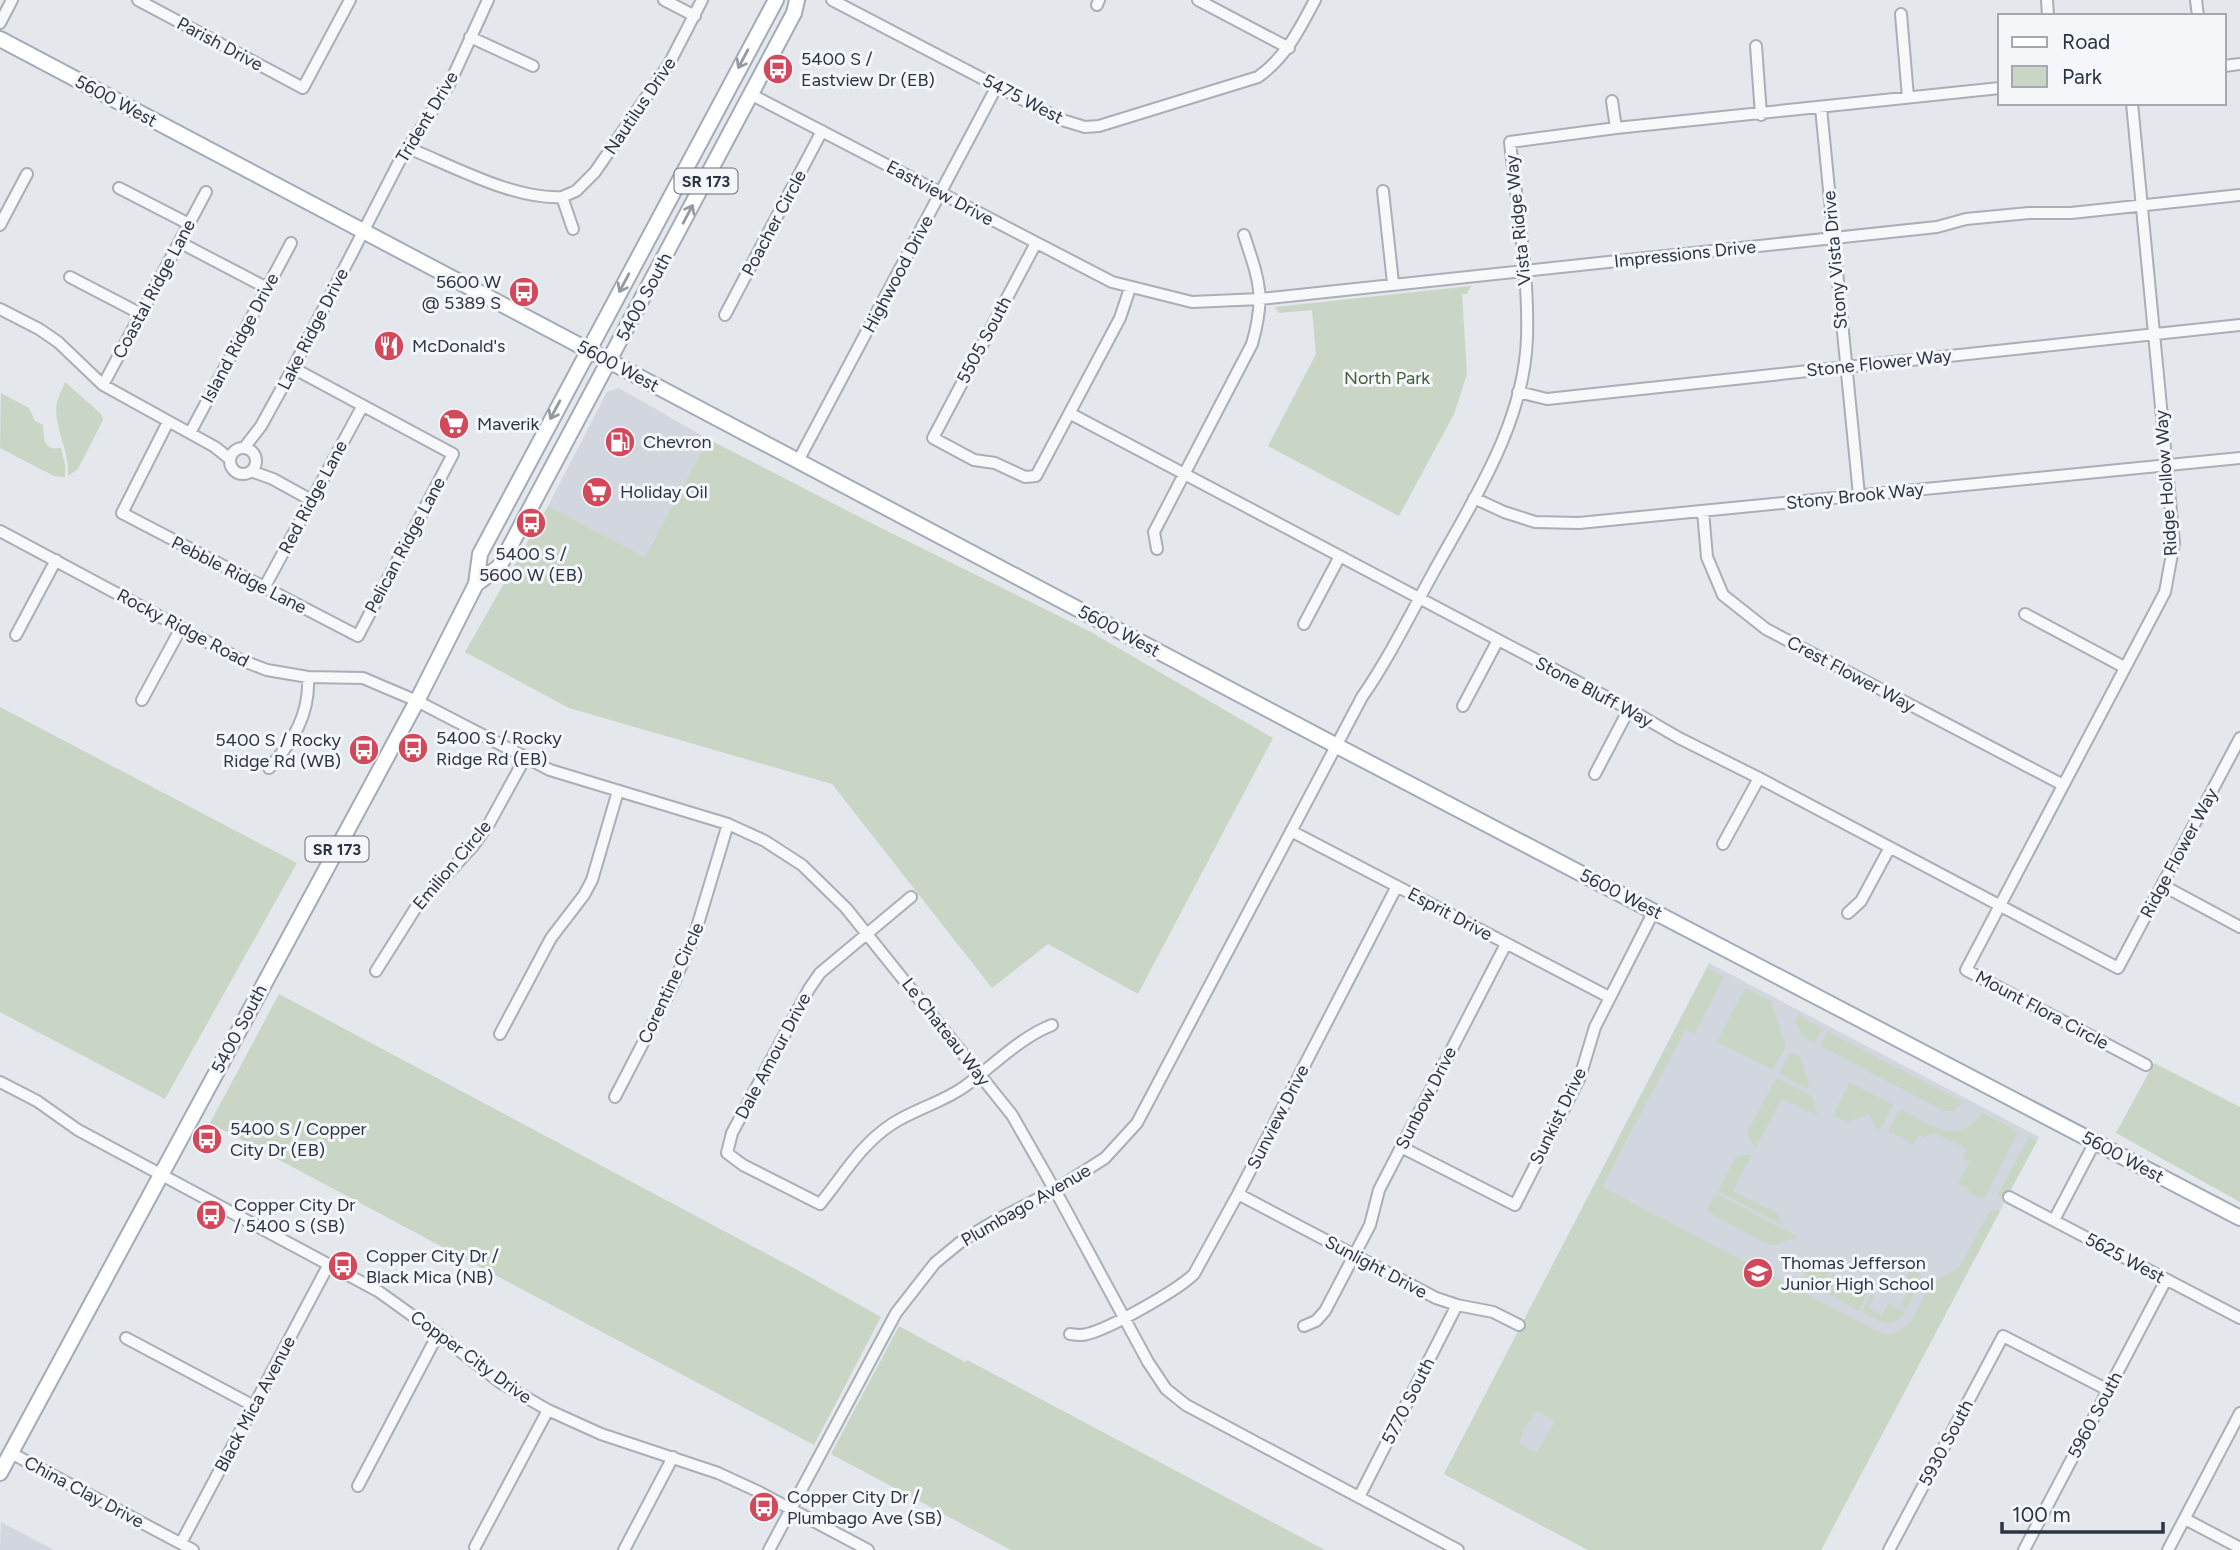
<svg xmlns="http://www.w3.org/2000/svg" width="2240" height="1550" font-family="Figtree,sans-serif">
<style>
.built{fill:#d2d6de}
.green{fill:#c9d6c5;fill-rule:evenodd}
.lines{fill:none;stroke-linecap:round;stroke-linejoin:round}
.minor-casing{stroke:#a9aeb7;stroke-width:14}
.major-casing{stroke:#a3abb8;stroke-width:18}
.minor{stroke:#f7f8fa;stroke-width:10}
.major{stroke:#fff;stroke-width:14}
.oneway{stroke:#959aa2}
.labels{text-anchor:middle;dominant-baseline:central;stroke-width:6;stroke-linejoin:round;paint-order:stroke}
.shield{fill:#f4f6f9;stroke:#676e7b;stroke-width:2}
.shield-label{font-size:16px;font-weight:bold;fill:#2b3445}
.street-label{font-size:18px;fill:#2b3445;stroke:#f4f6f9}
.poi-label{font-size:18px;fill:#2b3445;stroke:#f4f6f9;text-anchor:start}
.park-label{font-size:18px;fill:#3f6138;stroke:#f4f6f9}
</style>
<rect width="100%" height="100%" fill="#e4e7ec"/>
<path class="built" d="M619,388L708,439L645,557L548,506L607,392Z
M1709,963L2039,1137L1821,1550H1588L1444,1474Z
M1,1522L54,1550H0Z"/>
<path class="green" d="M1471,286L1467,294H1462L1467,374L1454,414L1399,516L1268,446L1316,354L1312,310L1279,313L1275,307Z
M65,382L101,414L103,420L78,469L68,476C70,453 56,432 56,409C56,400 62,390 65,382Z
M1,393L29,408L35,421L43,425C44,438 43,451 61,448L65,465V477L54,476L0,448Z
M708,439L879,527L1089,631L1273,738L1138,994L1048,944L992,988L832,784L569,708L465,652L548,506L645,557Z
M0,707L297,863L165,1099L0,1012Z
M1707,968L1724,977L1694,1034L1685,1030L1602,1187L1883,1334H1893L1910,1323L1932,1282L1959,1268L1990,1210L2000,1211L1821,1550H1588L1444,1474ZM1537,1411L1555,1421L1537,1453L1520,1444L1523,1430Z
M1745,988L1771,1001L1786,1046L1773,1070L1717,1042Z
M279,994L801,1272L881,1317L814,1445L210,1123Z
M1799,1016L1823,1029L1814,1043L1802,1036L1795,1019Z
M1827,1031L1963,1102L1954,1111H1944L1820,1046Z
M1791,1053L1800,1056L1809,1086L1806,1089L1779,1073Z
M2154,1063L2240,1107V1202L2116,1133Z
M1780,1079L1812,1097L1818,1116L1782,1098L1755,1149L1747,1133L1775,1080Z
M1850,1082L1893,1105L1880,1130L1874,1126L1870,1114L1846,1122L1833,1115Z
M1900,1109C1929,1124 1958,1148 1982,1113L2018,1131L1985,1197L1978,1198L1968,1193L1969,1189L1958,1183L1970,1162L1963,1158L1967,1149L1935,1133L1924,1137L1919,1135L1914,1144L1888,1131Z
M2029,1137L2037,1141L2005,1200L1997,1196Z
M1740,1155H1752L1733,1191L1778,1214L1782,1225L1718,1191L1736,1157Z
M1719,1195L1798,1237L1771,1246L1709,1213L1707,1210L1714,1197Z
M1811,1262L1829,1273L1820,1290L1802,1280Z
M1911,1269L1920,1274L1922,1280L1906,1309L1900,1306L1906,1294L1900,1290Z
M1833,1273L1868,1292L1859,1311L1822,1291Z
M1871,1294L1875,1296L1868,1308L1882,1315L1888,1303L1905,1312C1892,1332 1878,1320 1862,1312Z
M899,1326L965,1362L967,1360L1325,1550H1011L831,1454Z"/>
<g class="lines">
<g class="minor-casing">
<path id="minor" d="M138,0L303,88L350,0
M664,0L695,16
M832,0L1062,120L1085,127L1099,126L1258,77C1286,57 1299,30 1315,0
M1198,0L1289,48
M2047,0L2048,16
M2196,0L2198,16
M1097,5L1099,0
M1901,14L1908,97
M0,23L12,0
M470,37L533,66
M1756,46L1761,115
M2224,66L2240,64
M752,95L1112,282L1192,302L1260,299L1937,227L1966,219L2029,213H2071L2240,195
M1612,101L1616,128
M2132,103L2174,543L2165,592L1966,970L2146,1065
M1821,108L1859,495
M408,148C453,166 514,200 562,197
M119,188L189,224
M1383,191L1393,283
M0,225L27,174
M573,229L562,197L576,191L595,172L669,64L702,0
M179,242L267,288
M1036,243L933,438L974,460L995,463L1025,477L1036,476L1120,318L1130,288
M70,277L141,314
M0,309L39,329L58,342L103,385L215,447L230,459
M725,315L822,131
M103,385L206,192
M1518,392L1547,399L2240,325
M1071,414L1629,709L1679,738L1759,778L2118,968L2240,738
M168,422L122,513L358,636L453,454L293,368
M190,433L291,243
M244,448L261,426L293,368L399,162L449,85L488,0
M230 461a13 13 0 1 1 26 0a13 13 0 1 1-26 0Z
M798,461L997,86
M251,471L273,479L311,500
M1474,498L1504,512L1535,522L1579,523L2240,458
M1703,511L1707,557L1723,595L1766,629L2063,785
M0,531L241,660L267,670L308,677L363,678L417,701L550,770L728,824L765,841L802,865L846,908L1012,1115L1061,1201L1148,1362L1166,1389L1186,1405L1458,1550
M1157,549L1154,532L1252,344C1266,295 1259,281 1244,235
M264,588L362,407
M2025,614L2124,667
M1304,624L1340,556
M16,635L56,560
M142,700L181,628
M1463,706L1498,640
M269,768C293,742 310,714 308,677
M1595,774L1629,709
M1291,831L1609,997
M1723,844L1759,778
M2162,885L2240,927
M911,897L820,973L809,989L732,1133L727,1153L743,1165L820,1204C843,1176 860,1145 892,1124C915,1109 941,1103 964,1087C993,1066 1019,1038 1052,1025
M1848,913L1861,901L1889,849
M376,971L415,909L473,846L490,822L525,758
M500,1034L551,938L584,895L592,880L618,791
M0,1082L37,1101L78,1130L378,1291L438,1334L501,1383L548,1410L601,1434L718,1473L757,1491L868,1550
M615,1097L672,987L694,937L728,824
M1401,1147L1515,1205L1580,1077L1595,1027L1654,911
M1238,1194L1436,1298L1457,1305L1493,1312L1519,1325
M2009,1197L2240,1318
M2054,1220L2095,1142
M1304,1326L1316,1321L1325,1311L1370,1225L1379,1190L1506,944
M1070,1334C1076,1335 1081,1336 1087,1334C1109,1329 1178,1290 1194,1274L1238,1194L1397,886
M126,1338L254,1406
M11,1453L193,1550
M358,1486L438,1334
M1359,1497L1457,1305
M2185,1519L2240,1548
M181,1543L329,1264
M475,1547L548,1410
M624,1550L673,1457
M769,1550L896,1313L935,1263L963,1240L993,1222L1055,1190L1105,1158L1137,1123L1362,697C1389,658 1410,615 1433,573C1473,500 1524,424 1527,338C1529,273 1517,207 1510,142L1616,128L2000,88
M1889,1550L2003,1336L2108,1390
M2024,1550L2166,1280
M2168,1550L2240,1413"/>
</g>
<g class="major-casing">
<path id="major" d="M0,39L1337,746L2240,1218
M476,584L499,567L794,13L797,0
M0,1473L417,701L476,584L480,554L776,0"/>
</g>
<use href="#minor" class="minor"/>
<use href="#major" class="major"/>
</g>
<defs><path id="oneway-shaft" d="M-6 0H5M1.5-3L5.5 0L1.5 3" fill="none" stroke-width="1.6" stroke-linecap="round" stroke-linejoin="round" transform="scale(1.75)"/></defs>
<g class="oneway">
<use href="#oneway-shaft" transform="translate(743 59) rotate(118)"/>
<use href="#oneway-shaft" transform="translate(688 214) rotate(-62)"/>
<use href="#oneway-shaft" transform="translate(624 283) rotate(118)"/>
<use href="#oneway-shaft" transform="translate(555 410) rotate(118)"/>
</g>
<defs>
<g id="bus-disc" transform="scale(1.575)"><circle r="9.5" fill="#d1495b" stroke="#f4f6f9"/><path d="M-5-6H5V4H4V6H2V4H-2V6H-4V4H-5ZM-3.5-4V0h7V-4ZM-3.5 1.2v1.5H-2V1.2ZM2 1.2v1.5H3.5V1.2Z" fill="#fff"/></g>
<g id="restaurant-disc" transform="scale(1.575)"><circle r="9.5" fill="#d1495b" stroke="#f4f6f9"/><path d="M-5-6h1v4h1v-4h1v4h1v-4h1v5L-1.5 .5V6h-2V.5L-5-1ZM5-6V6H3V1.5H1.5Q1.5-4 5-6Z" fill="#fff"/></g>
<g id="supermarket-disc" transform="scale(1.575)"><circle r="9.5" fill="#d1495b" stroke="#f4f6f9"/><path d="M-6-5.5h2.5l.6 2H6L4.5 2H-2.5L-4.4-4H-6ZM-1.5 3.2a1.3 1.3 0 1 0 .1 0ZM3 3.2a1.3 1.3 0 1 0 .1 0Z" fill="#fff"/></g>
<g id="fuel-disc" transform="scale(1.575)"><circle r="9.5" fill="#d1495b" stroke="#f4f6f9"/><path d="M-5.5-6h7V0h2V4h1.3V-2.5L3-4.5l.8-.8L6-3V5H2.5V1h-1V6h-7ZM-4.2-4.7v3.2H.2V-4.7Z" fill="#fff"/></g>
<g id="school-disc" transform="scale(1.575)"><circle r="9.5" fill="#d1495b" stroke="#f4f6f9"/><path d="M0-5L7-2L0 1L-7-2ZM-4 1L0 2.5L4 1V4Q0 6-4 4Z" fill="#fff"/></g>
</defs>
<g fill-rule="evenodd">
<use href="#bus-disc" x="778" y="69"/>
<use href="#bus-disc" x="524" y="292"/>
<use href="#restaurant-disc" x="389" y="346"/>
<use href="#supermarket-disc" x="454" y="424"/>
<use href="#fuel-disc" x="620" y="442"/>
<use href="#supermarket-disc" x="597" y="492"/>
<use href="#bus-disc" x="531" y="523"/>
<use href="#bus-disc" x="413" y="748"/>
<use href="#bus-disc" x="364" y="750"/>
<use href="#bus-disc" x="207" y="1139"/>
<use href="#bus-disc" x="211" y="1215"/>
<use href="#bus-disc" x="343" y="1266"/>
<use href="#school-disc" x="1758" y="1273"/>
<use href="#bus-disc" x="764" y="1507"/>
</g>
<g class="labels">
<g class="shield">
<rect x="674.5" y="168.5" width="63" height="25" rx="5"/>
<rect x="305.5" y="836.5" width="63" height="25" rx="5"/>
</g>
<g class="shield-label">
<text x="706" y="181">SR 173</text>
<text x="337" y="849">SR 173</text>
</g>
<g class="street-label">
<text transform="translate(220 44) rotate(28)">Parish Drive</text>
<text transform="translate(1023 99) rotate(27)">5475 West</text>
<text transform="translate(116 101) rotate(28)">5600 West</text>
<text transform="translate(640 106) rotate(-56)">Nautilus Drive</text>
<text transform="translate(427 117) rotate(-59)">Trident Drive</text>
<text transform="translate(940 193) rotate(28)">Eastview Drive</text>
<text transform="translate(1518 220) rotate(-96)">Vista Ridge Way</text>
<text transform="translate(774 223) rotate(-62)">Poacher Circle</text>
<text transform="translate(1685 254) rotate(-6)">Impressions Drive</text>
<text transform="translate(1835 260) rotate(-95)">Stony Vista Drive</text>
<text transform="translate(898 274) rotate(-62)">Highwood Drive</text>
<text transform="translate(154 289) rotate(-62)">Coastal Ridge Lane</text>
<text transform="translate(644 297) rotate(-62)">5400 South</text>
<text transform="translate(313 329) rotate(-63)">Lake Ridge Drive</text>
<text transform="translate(240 338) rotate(-62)">Island Ridge Drive</text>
<text transform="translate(984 340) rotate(-62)">5505 South</text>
<text transform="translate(1879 363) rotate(-6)">Stone Flower Way</text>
<text transform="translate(618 366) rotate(28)">5600 West</text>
<text transform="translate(2166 483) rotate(-94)">Ridge Hollow Way</text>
<text transform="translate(1855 496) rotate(-6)">Stony Brook Way</text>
<text transform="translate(313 497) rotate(-62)">Red Ridge Lane</text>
<text transform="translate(405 545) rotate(-62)">Pelican Ridge Lane</text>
<text transform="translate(239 575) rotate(27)">Pebble Ridge Lane</text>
<text transform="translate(183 628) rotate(28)">Rocky Ridge Road</text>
<text transform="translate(1119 631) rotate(28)">5600 West</text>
<text transform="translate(1851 674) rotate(28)">Crest Flower Way</text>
<text transform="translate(1594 692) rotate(28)">Stone Bluff Way</text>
<text transform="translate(2179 853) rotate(-62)">Ridge Flower Way</text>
<text transform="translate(452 865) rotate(-50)">Emilion Circle</text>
<text transform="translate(1621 894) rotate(27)">5600 West</text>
<text transform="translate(1450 914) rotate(28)">Esprit Drive</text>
<text transform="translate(671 983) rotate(-65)">Corentine Circle</text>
<text transform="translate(2042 1010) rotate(28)">Mount Flora Circle</text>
<text transform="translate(239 1029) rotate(-62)">5400 South</text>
<text transform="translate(946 1032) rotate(52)">Le Chateau Way</text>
<text transform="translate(773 1056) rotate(-62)">Dale Amour Drive</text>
<text transform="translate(1426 1098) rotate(-63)">Sunbow Drive</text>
<text transform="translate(1558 1116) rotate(-64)">Sunkist Drive</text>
<text transform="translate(1278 1117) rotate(-63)">Sunview Drive</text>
<text transform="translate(2123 1157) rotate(28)">5600 West</text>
<text transform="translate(1026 1205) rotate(-30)">Plumbago Avenue</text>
<text transform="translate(2125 1258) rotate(28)">5625 West</text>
<text transform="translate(1376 1267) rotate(28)">Sunlight Drive</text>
<text transform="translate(471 1357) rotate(36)">Copper City Drive</text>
<text transform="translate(1408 1401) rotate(-63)">5770 South</text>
<text transform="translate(255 1404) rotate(-62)">Black Mica Avenue</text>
<text transform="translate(2095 1415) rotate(-62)">5960 South</text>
<text transform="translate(1946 1443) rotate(-62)">5930 South</text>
<text transform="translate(84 1492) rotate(28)">China Clay Drive</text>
</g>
<g class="poi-label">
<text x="801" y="59">5400 S /<tspan x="801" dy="21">Eastview Dr (EB)</tspan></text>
<text x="501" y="282" text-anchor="end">5600 W<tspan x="501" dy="21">@ 5389 S</tspan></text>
<text x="412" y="346">McDonald's</text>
<text x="477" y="424">Maverik</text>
<text x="643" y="442">Chevron</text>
<text x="620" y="492">Holiday Oil</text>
<text x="531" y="554" text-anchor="middle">5400 S /<tspan x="531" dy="21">5600 W (EB)</tspan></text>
<text x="436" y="738">5400 S / Rocky<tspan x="436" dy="21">Ridge Rd (EB)</tspan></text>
<text x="341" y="740" text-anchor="end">5400 S / Rocky<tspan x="341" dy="21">Ridge Rd (WB)</tspan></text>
<text x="230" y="1129">5400 S / Copper<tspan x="230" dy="21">City Dr (EB)</tspan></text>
<text x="234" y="1205">Copper City Dr<tspan x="234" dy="21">/ 5400 S (SB)</tspan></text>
<text x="366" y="1256">Copper City Dr /<tspan x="366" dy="21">Black Mica (NB)</tspan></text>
<text x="1781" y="1263">Thomas Jefferson<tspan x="1781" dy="21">Junior High School</tspan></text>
<text x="787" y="1497">Copper City Dr /<tspan x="787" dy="21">Plumbago Ave (SB)</tspan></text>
</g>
<g class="park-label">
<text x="1387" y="378">North Park</text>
</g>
</g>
<rect x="1998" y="14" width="228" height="91" fill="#f4f6f9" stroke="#a4a8b1" stroke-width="2"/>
<rect x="2012" y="37" width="35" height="10" fill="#ffffff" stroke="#a4a8b1" stroke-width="2"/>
<text x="2062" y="49" font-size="21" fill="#2b3445">Road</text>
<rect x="2012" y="66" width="35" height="21" fill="#c9d6c5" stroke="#a4a8b1" stroke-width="2"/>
<text x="2062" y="84" font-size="21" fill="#2b3445">Park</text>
<path d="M2002 1522v10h161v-10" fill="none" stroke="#2b3445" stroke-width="3.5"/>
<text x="2012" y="1522" font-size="21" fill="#2b3445" stroke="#f4f6f9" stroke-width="5" paint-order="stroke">100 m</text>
</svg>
